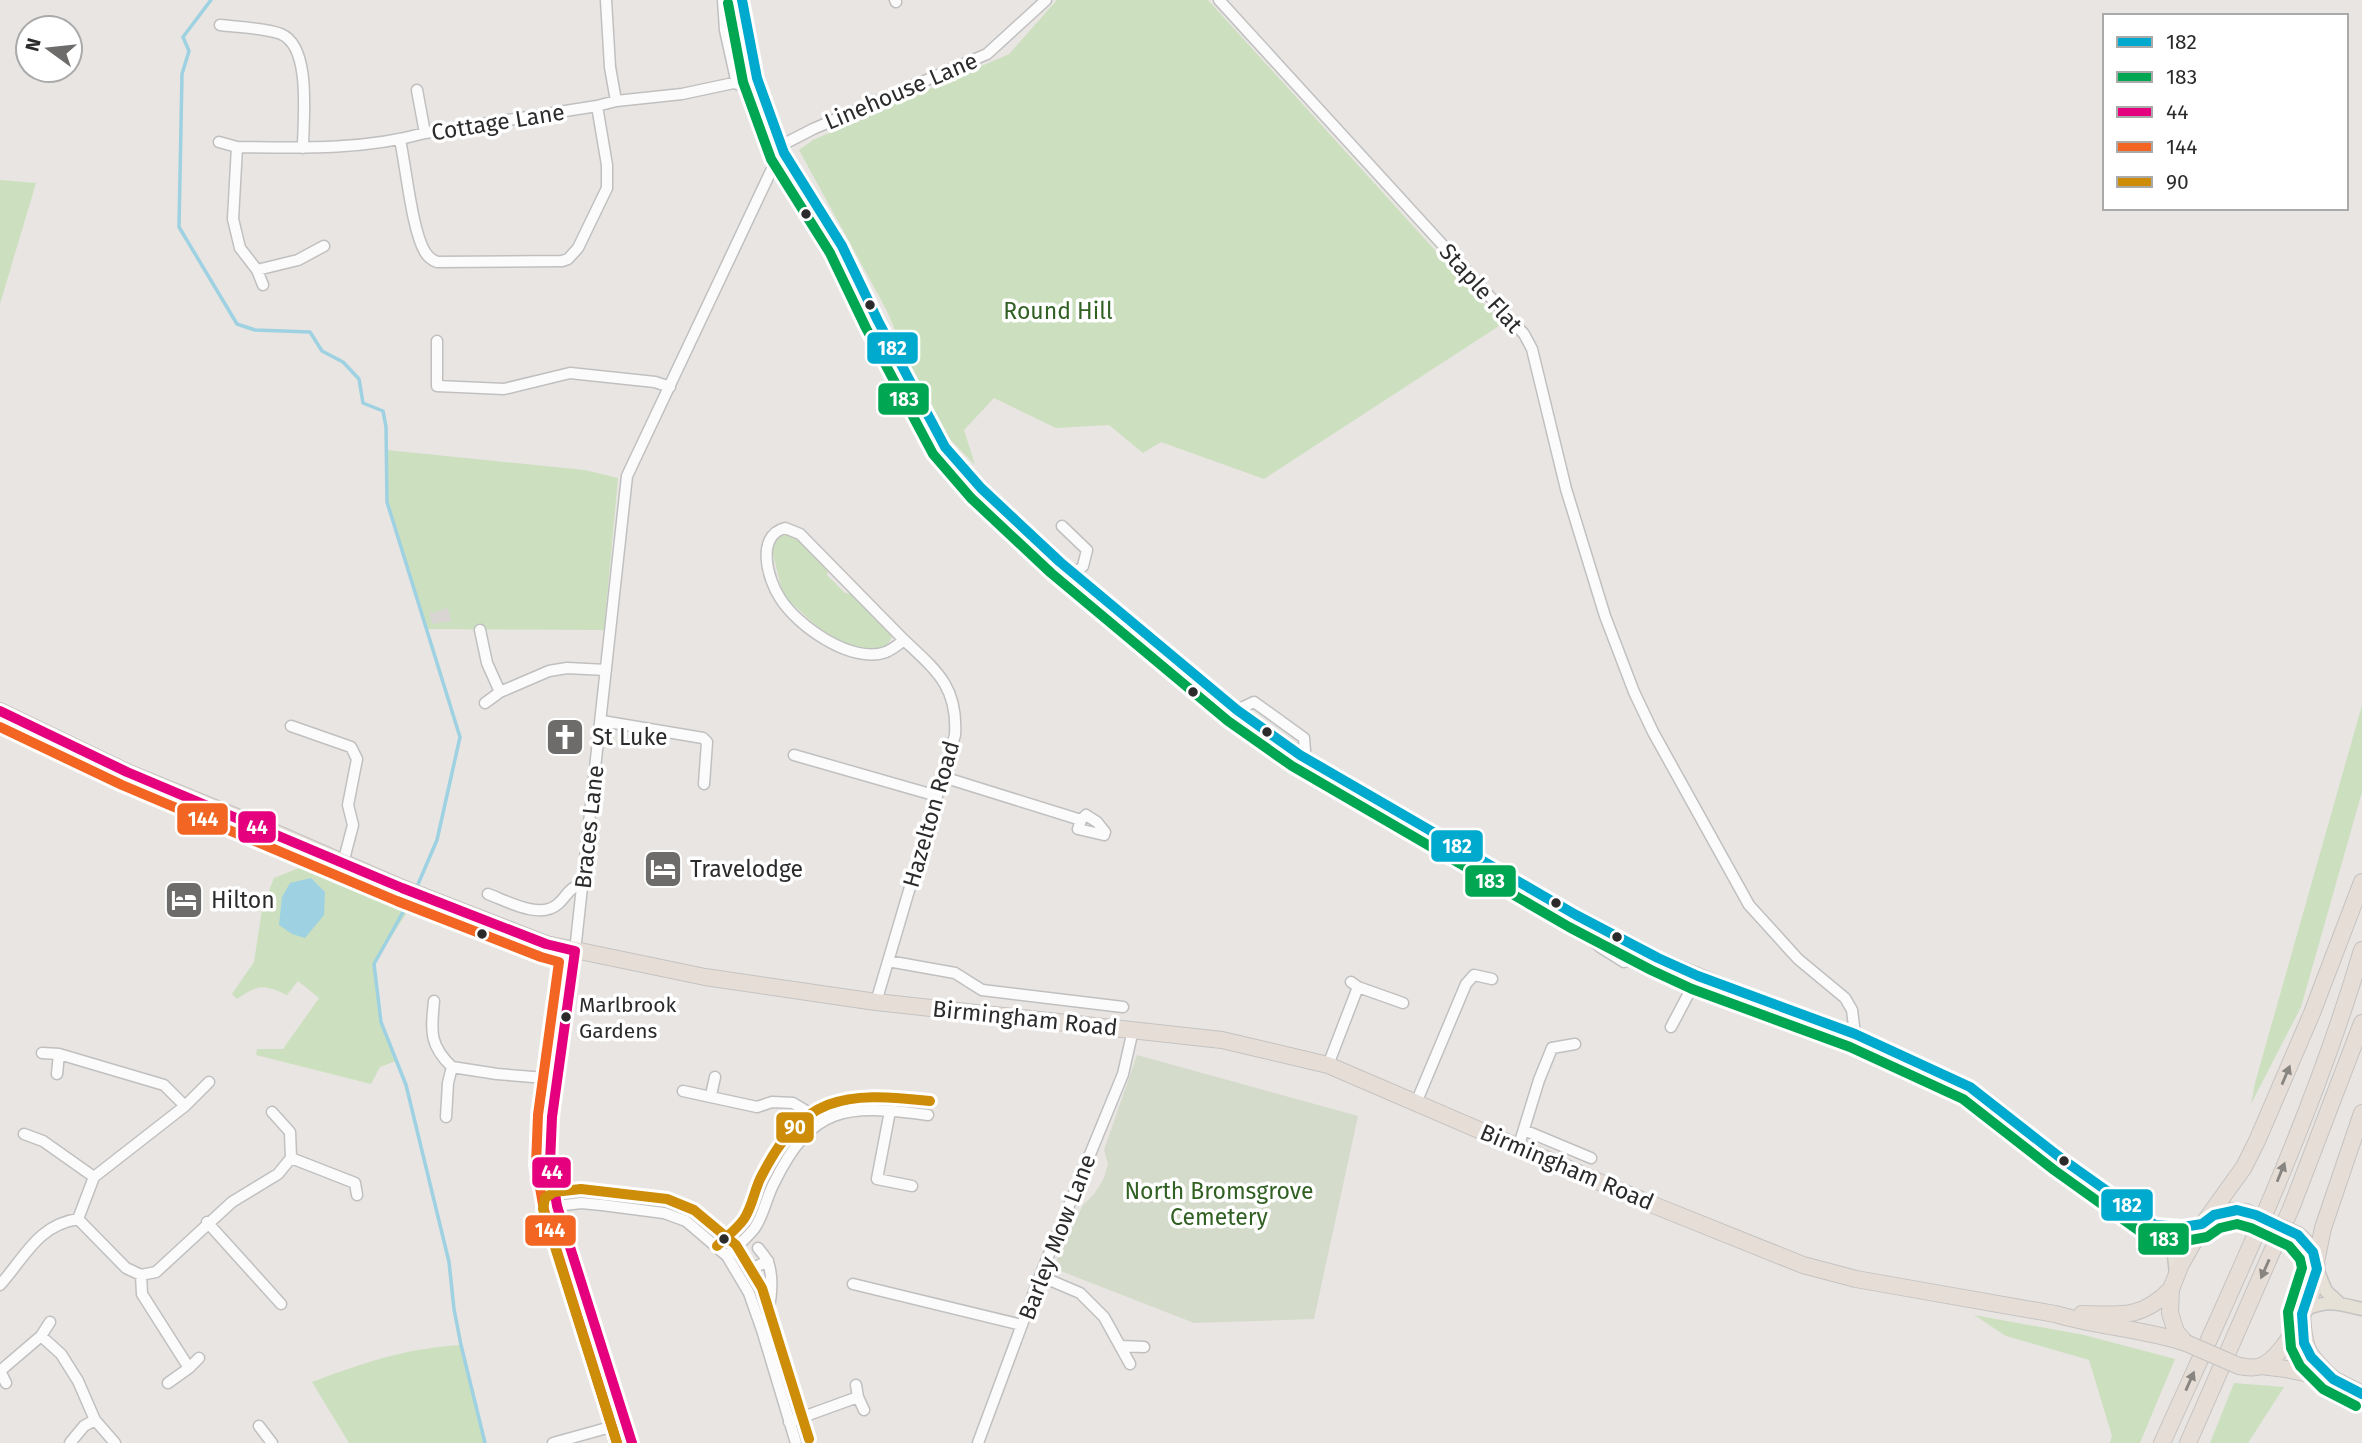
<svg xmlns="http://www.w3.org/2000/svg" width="2362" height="1443" font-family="'Fira Sans',sans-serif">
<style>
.green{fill:#cce0bf}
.cemetery{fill:#d5dbcb}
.plaza{fill:#d8d5d2}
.water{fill:#9ed1e1}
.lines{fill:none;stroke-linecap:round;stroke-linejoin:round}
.stream{stroke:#9ed1e1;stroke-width:3.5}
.minor-casing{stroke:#c1c0c0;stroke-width:13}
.major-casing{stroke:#c5c3c2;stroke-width:15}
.highway-casing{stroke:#c5c3c2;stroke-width:18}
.minor{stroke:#fcfbfb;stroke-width:10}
.major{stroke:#e5e1d6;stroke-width:12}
.highway{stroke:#e6ddd6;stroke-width:16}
.highway-bridge-casing{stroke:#c5c3c2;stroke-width:18;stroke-linecap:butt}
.highway-bridge{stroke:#e6ddd6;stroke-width:16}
.bus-1-casing{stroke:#fff;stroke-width:16}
.bus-2-casing{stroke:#fff;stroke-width:16}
.bus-3-casing{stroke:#fff;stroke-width:16}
.bus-4-casing{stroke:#fff;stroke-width:16}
.bus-5-casing{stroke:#fff;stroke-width:16}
.bus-1{stroke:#00a9ce;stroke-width:10}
.bus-2{stroke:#00a651;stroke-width:10}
.bus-3{stroke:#e5007d;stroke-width:10}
.bus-4{stroke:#f26522;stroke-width:10}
.bus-5{stroke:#ce8d09;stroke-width:10}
.oneway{fill:#888480}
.bus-dot{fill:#2b2b2b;stroke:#fff;stroke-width:2.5}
.labels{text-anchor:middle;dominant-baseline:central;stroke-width:7;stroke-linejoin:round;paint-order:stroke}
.bus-label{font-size:21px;fill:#2b2b2b;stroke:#fff;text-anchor:start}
.street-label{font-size:23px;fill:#2b2b2b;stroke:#fff}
.park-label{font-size:23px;fill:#316023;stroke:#fff}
.poi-label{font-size:23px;fill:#2b2b2b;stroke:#fff;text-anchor:start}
.line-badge{stroke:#fff;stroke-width:2.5}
.badge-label{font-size:19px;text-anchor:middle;font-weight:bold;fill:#fff}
</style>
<rect width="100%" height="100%" fill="#e8e5e2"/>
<path class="green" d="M1057,0H1208L1502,324L1264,479L1161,442L1143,453L1109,425L1056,428L994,398L964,430L975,465L946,435L921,392L887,311L799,150L813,140L1009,54Z
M0,180L36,183L0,304Z
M387,450L585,470L618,478L604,630L426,629L387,502Z
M787,534L795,536L828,569L827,575L845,593L853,594L891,631V639L886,647C881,648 875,650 869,650C854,651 820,638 814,624L783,595L771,546L781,535Z
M2362,705V792L2301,1007L2251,1104L2255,1083Z
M303,858L320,863L412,904L375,963L381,1022L396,1061L380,1067L371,1084L256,1055L257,1049H283L319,998L298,981L287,995C263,984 259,984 237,999L232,994L254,962L262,909L274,878L304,866Z
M1974,1315L2084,1335L2175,1359L2140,1443H2110L2112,1436L2089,1360L2006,1336Z
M461,1345L485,1443H349L312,1382C363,1363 406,1348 461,1345Z
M2234,1383L2284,1387L2248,1443H2210Z"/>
<path class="cemetery" d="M1137,1055L1358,1116L1314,1319L1194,1323L1053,1268L1083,1205L1094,1194L1103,1180L1108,1164L1104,1150Z"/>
<path class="plaza" d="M448,608L451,621L432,624L429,610L433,613Z"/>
<path class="water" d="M311,878L325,892L324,915L305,938L292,934L279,925L282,897L290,883Z"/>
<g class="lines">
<path class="stream" d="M211,0L183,37L189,51L182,74L179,227L237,324L255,330L310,332L322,351L343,362L359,379L363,403L383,411L386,427L387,502L460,737L437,840L416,889
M412,896L374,964L381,1022L406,1085L449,1262L454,1309L461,1345L485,1443"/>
<g class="minor-casing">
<path id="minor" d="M606,0L610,67L616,101
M723,0L725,30L737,84
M895,0L896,2
M1219,0L1524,334L1532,349L1566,489L1605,616L1634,692L1653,732L1749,905L1798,959L1845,998L1852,1010L1855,1034
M220,25C236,27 267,28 281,34C312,47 303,119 303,148
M417,90L425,133
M400,140C406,167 412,231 425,252C428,257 432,260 437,262L562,261L568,259L578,248L607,188V165L597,106
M219,142L237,147C301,148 364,150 425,133L597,106L616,101L682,94L757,78
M782,145L813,129L987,54L1046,0
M237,147L233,219L240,248L257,270L263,285
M257,270L298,260L324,246
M437,341V386L504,389L570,373L655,382L670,387
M1062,526L1087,550L1083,566L1075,574
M480,630L487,663L500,692L549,671L567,668L606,670
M485,703L500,692
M1237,710L1254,702L1304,738L1305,751L1300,755
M602,721L703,738L707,742L704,784
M291,726L351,747L357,759L348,805L353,825L343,863
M794,755L937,796
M943,777L1081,820L1086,815L1097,822L1105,832L1104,835L1078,829L1081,820
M488,894C507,901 540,920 558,904C569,894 567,888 584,884
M1576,915L1573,923L1600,947L1624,962L1643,949
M575,951L627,476L771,171L784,153
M888,961L955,973L982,990L1123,1007
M1351,982L1358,987L1403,1003
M434,1001C431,1031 429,1045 452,1067L448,1083L446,1117
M876,1002L955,735C958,687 937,671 904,640C899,644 893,649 886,652C853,665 797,626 780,598C768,580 755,536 785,528L800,534L904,640
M1671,1027L1698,976
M42,1053L59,1054L164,1085L185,1106
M1328,1065L1358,987
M452,1067L497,1074L558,1079
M57,1074L59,1054
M683,1091L757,1107L772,1102L793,1103L808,1112L817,1124
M711,1095L715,1077
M1416,1103L1466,984L1474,975L1492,979
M890,1111L877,1179L912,1186
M1524,1130L1591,1158
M24,1134L43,1141L94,1177
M1519,1145L1539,1080L1552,1048L1575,1044
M291,1158L355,1183L357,1195
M557,1206L581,1203L602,1205L664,1213L686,1221L727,1256L749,1293L762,1330L796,1443
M78,1219L94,1177L185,1106L209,1082
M207,1222L281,1304
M758,1248C761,1252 766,1257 768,1262C775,1282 770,1311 762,1330
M727,1256C735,1248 746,1239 754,1229C763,1217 766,1199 773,1185C812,1105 845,1104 928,1115
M751,1269L768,1261
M141,1275L142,1294L189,1368L168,1383
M1040,1276L1080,1293L1104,1317L1130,1364
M853,1284L1022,1325
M0,1285C25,1257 38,1225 78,1219L126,1268L141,1275L156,1272L232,1202L278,1174L291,1158L290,1132L272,1112
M41,1336L61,1354L78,1381L95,1420L115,1443
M1122,1346L1144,1347
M189,1368L199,1358
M6,1383L0,1371L41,1336L50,1322
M856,1385L858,1397L864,1410
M789,1422L858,1397
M259,1426L272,1443
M70,1443L84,1426L95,1420
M553,1443L625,1423
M978,1443L1040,1276L1123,1074L1133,1030"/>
</g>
<g class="major-casing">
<path id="major" d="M742,0L757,78L784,153L842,246L878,321L945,447L981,488L1060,562L1237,710L1335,778L1576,915L1658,958L1764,1002L1855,1034L1970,1087L2062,1159L2155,1225L2169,1241L2174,1255L2176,1274
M575,951L552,1117L550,1163L557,1206L632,1443
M2155,1225L2183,1227L2202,1224
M2317,1269L2326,1291L2339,1303
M2305,1309C2330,1300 2336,1303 2362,1309"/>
</g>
<g class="highway-casing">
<path id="highway" d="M0,711L127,772L276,833L402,888L546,944L705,977L876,1002L1222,1040L1328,1065L1646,1202L1803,1265L1856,1279L2055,1314C2099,1327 2144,1329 2186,1343
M2206,1220L2244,1167L2257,1141L2312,1013L2362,882
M2316,1262L2323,1228L2362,1113
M2082,1314C2121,1315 2142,1319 2171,1289
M2302,1314C2304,1349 2306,1353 2332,1378
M2186,1343L2176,1332L2170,1313L2171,1289L2181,1264L2206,1220L2224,1211L2246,1212
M2239,1366C2246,1367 2254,1369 2261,1366C2286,1357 2321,1288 2316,1262C2314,1250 2307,1243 2298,1235
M2261,1366L2286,1369L2333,1379L2362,1394
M2162,1443C2235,1282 2312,1120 2362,950
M2188,1443L2292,1206L2362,1023"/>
</g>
<use href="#minor" class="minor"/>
<use href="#major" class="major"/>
<use href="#highway" class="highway"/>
<g class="highway-bridge-casing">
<path id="highway-bridge" d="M2246,1212L2298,1235
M2186,1343L2239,1366"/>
</g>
<use href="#highway-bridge" class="highway-bridge"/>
<g class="bus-1-casing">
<path id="bus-1" d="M742,0L757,78L784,153L842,246L878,321L945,447L981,488L1060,562L1237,710L1300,755L1576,915L1658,958L1698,976L1855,1034L1970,1087L2062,1159L2155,1225L2183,1227L2202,1224L2214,1215L2237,1210L2256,1215L2298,1235L2313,1252L2317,1269L2302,1314L2304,1343L2311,1357L2333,1379L2362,1394"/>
</g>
<g class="bus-2-casing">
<path id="bus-2" d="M728,3L743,82L771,159L830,253L866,328L933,454L971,498L1051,573L1228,721L1292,766L1569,927L1651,970L1692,989L1850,1047L1963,1099L2054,1170L2149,1238L2185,1241L2207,1237L2220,1228L2237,1224L2251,1228L2289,1246L2300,1259L2302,1268L2288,1312L2291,1348L2300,1366L2323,1389L2356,1406"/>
</g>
<g class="bus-3-casing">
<path id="bus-3" d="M0,711L127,772L402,888L546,944L575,951L552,1117L550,1163L557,1206L632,1443"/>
</g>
<g class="bus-4-casing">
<path id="bus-4" d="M0,727L122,785L397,901L541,957L559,962L538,1115L536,1165L544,1210L617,1443"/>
</g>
<g class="bus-5-casing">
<path id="bus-5" d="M717,1246C726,1237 737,1229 744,1219C752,1207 754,1192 760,1179C802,1095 843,1091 930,1101
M617,1443L543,1209L545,1198L554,1192L581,1189L667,1199L694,1210L736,1245L762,1288L809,1439"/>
</g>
<use href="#bus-1" class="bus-1"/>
<use href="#bus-2" class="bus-2"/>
<use href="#bus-3" class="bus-3"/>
<use href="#bus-4" class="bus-4"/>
<use href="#bus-5" class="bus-5"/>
</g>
<defs><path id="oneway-solid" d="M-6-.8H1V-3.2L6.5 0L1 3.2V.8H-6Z" transform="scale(1.75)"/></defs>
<g class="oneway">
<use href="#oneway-solid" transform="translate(2286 1075) rotate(-67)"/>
<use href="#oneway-solid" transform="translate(2281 1172) rotate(-68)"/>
<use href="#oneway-solid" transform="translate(2265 1269) rotate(114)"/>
<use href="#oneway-solid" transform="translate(2190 1381) rotate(-66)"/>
</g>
<defs>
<g id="church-square" transform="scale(2.0125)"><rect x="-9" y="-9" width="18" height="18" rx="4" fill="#6d6c6b" stroke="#fff"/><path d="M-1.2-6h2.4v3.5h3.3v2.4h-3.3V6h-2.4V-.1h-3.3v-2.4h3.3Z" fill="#fff"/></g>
<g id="hotel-square" transform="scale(2.0125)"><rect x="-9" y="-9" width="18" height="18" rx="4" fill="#6d6c6b" stroke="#fff"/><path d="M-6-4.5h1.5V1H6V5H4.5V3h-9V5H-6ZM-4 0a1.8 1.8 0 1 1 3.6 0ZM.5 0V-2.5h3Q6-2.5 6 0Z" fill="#fff"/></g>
</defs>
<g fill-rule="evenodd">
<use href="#church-square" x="565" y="737"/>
<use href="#hotel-square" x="663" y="869"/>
<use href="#hotel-square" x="184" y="900"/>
</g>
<g class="bus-dot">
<circle cx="806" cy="214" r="6"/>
<circle cx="870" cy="305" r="6"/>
<circle cx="1193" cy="692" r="6"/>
<circle cx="1267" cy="732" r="6"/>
<circle cx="1556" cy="903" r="6"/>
<circle cx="482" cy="934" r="6"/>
<circle cx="1617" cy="937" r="6"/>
<circle cx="566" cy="1017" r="6"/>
<circle cx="2064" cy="1161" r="6"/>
<circle cx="724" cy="1239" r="6"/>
</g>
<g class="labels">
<g class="bus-label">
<text x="579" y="1005">Marlbrook<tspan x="579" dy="26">Gardens</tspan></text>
</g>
<g class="street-label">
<text transform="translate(901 91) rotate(-23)">Linehouse Lane</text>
<text transform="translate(498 122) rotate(-9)">Cottage Lane</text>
<text transform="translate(1481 288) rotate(48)">Staple Flat</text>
<text transform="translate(931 814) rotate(-74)">Hazelton Road</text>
<text transform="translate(589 827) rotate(-84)">Braces Lane</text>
<text transform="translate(1025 1018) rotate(6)">Birmingham Road</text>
<text transform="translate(1567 1167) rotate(23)">Birmingham Road</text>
<text transform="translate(1057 1237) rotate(-69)">Barley Mow Lane</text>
</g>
<g class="park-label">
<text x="1058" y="311">Round Hill</text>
<text x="1219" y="1191">North Bromsgrove<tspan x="1219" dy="26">Cemetery</tspan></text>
</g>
<g class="poi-label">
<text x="592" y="737">St Luke</text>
<text x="690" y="869">Travelodge</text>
<text x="211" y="900">Hilton</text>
</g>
</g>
<g class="line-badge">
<rect x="866" y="331" width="53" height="34" rx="7" fill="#00a9ce"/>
<rect x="877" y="382" width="53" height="34" rx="7" fill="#00a651"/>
<rect x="176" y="802" width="53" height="34" rx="7" fill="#f26522"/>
<rect x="237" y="810" width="40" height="34" rx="7" fill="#e5007d"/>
<rect x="1430" y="829" width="54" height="34" rx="7" fill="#00a9ce"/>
<rect x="1464" y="864" width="53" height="34" rx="7" fill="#00a651"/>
<rect x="775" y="1111" width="40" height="33" rx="7" fill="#ce8d09"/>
<rect x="531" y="1156" width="41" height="33" rx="7" fill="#e5007d"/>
<rect x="2100" y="1188" width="54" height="34" rx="7" fill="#00a9ce"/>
<rect x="524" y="1214" width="53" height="33" rx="7" fill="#f26522"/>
<rect x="2137" y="1222" width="53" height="34" rx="7" fill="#00a651"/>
</g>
<g class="badge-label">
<text x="892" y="355">182</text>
<text x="904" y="406">183</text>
<text x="203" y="826">144</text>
<text x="257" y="834">44</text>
<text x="1457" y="853">182</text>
<text x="1490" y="888">183</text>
<text x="795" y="1134">90</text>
<text x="552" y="1179">44</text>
<text x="2127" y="1212">182</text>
<text x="550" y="1237">144</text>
<text x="2164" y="1246">183</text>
</g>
<rect x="2103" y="14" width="245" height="196" fill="#ffffff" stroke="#aaaaaa" stroke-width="2"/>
<rect x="2117" y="37" width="35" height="10" fill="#00a9ce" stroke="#aaaaaa" stroke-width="2"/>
<text x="2166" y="49" font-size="21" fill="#2b2b2b">182</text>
<rect x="2117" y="72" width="35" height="10" fill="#00a651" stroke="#aaaaaa" stroke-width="2"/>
<text x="2166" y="84" font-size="21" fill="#2b2b2b">183</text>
<rect x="2117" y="107" width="35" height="10" fill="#e5007d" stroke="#aaaaaa" stroke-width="2"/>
<text x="2166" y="119" font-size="21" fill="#2b2b2b">44</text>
<rect x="2117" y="142" width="35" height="10" fill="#f26522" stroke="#aaaaaa" stroke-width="2"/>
<text x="2166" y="154" font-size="21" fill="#2b2b2b">144</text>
<rect x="2117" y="177" width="35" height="10" fill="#ce8d09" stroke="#aaaaaa" stroke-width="2"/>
<text x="2166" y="189" font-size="21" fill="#2b2b2b">90</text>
<g transform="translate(49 49) rotate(285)"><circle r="33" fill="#ffffff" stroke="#aaaaaa" stroke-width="2"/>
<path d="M0-5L12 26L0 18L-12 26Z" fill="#6d6c6b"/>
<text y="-10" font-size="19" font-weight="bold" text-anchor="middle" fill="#2b2b2b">N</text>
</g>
</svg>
